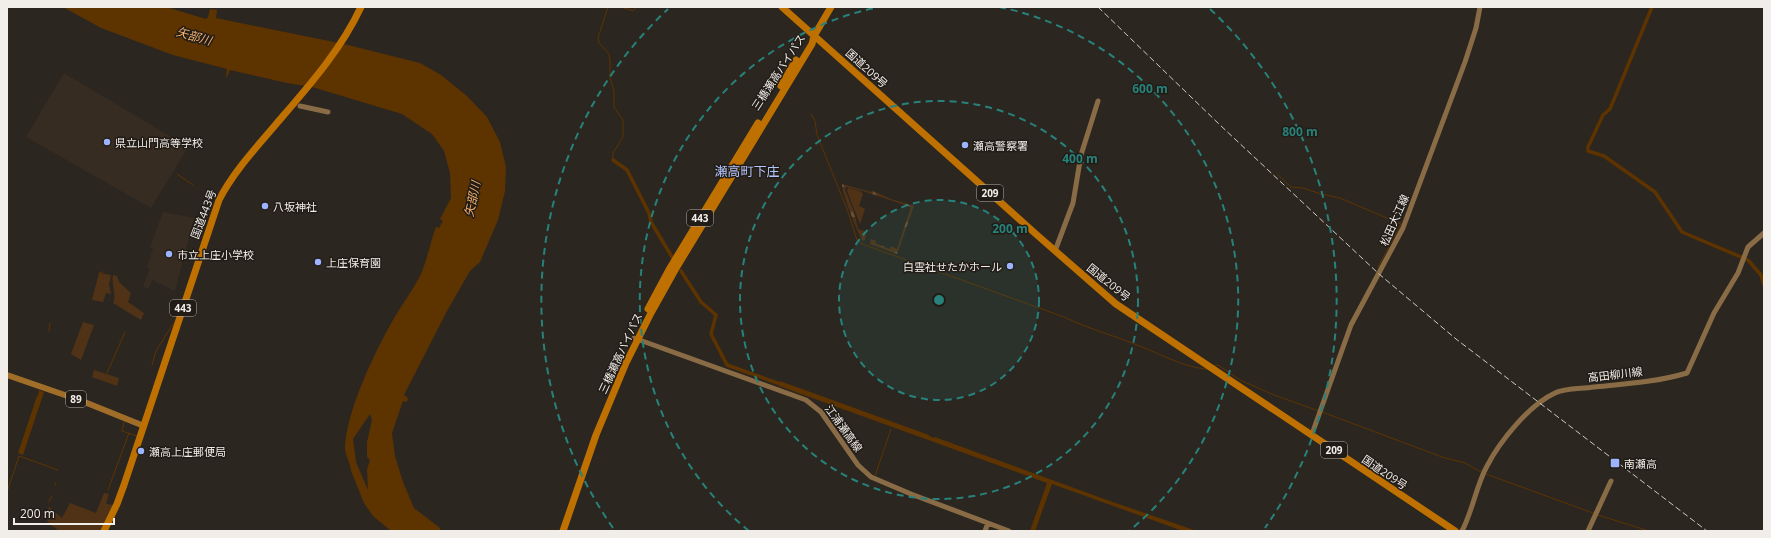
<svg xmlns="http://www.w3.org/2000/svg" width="1771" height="538" font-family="'Open Sans','Noto Sans JP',sans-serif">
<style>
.built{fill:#372c22}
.green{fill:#503316}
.forest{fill:url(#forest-firs)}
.water{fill:#5d3300;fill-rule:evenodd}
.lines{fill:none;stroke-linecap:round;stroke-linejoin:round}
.stream{stroke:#5d3300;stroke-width:1}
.canal{stroke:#5d3300;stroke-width:3.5}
.secondary{stroke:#896c46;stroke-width:5}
.primary{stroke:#a06e28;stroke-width:6}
.highway{stroke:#be7000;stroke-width:7}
.rail{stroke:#cecac5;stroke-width:1;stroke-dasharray:6 3;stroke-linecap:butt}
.ring{fill:none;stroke:#26827a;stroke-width:2;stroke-dasharray:7 5}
.poi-dot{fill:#9cb4fd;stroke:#221c17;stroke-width:1.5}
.labels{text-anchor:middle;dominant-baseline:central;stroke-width:3;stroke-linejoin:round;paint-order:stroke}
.shield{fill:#221c17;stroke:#b3aeaa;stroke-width:1}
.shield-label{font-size:10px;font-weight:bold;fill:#f1ede9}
.street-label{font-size:11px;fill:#f1ede9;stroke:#221c17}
.poi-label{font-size:11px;fill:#f1ede9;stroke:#221c17;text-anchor:start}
.water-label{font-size:12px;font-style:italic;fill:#f5b170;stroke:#221c17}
.quarter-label{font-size:13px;fill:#b1c5fb;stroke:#221c17}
.centre{fill:#26827a;stroke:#221c17;stroke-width:2}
.ring-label{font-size:12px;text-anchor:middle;font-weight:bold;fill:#26827a;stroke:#221c17;stroke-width:3;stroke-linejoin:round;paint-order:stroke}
</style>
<defs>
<pattern id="forest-firs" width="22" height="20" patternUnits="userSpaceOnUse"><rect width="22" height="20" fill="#503316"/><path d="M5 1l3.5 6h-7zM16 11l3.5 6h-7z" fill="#6a5138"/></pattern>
</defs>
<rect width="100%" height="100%" fill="#2c2620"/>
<path class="built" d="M64,73L188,147L151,208L26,137Z
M163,212L194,218L175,291L152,280L148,289L143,286L150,269L147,268L153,248L150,247Z"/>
<path class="green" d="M848,188L860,191L863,194L859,206L865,209L860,224L847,191Z
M99,273L111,275L109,285L111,294L106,293L103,302L92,300Z
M113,275L117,276L119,282L131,293L128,302L144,313L141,320L113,303C117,294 111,285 113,275Z
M83,322L94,325L81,360L71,354Z
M94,370L119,378L117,386L92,377Z
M104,493L109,494L106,504L113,505L101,531H60L52,526L45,518L49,507L62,518L70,503L96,513Z"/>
<path class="forest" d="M842,184L871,192L873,191L891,199L914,206L897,254L870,244L871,239L876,241L875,243L890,249L891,246L897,249L911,207L863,191L846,187L845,190L854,212L858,229L866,232L865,240L863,241C859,237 841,190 842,184Z"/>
<path class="water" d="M63,7H166L206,19L208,17L210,9L217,10L216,18L344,44L420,63L441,75L467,96L487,117L500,142L506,167L505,191L498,220L480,262L470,271L447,311L404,395L408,398L407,402L403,401L392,433L395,456L403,482L414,508L440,528V531H391L373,516L364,503L351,471C351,463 345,456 345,448C346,412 375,351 393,320C401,306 412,291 420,276C427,261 430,243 436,227L439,228L443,221L440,219L451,198L450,173L444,151L432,134L402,114L312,87L287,83L230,70L227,77L226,76L227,69L173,55L101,28ZM370,414L372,420L367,442V457L370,460L367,469L368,490L356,462L353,439Z
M780,381L929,435V436L934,438L935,437L1107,500L1197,531H1183L1052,484L1035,531H1030L1047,483L779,386Z
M39,390L44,392L23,455L18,453L37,396H38Z"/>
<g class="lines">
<path class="stream" d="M608,7L598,38L599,43L609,54L610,61V78L614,91V107L623,120V137L613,153V160
M621,7L633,11L637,7
M811,114L815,121L817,135L847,209L857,240L862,244L1064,317C1089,329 1116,336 1142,347C1163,355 1183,367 1206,369
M177,174L193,185
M1278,175L1291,187L1303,188L1321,194L1340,198L1401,224L1378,267
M99,273L103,272
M49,331L50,323
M152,365L156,351L173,324
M1213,366L1218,365L1240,380L1274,395L1319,411
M107,373L125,332
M1322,412L1442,457L1465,463L1481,472
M124,422L122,431L137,436
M1486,474L1593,513
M875,476L891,429
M55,485L56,482
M108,490L129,433
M7,492L19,456L58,470
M49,502L52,496
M1598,515L1649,531"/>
<path class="canal" d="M1652,7L1610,109L1603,115L1588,147V151L1604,156L1655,192L1682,232L1748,260L1761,275L1764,285
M613,160L627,170L649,213L651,222L672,257
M681,271L701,302L716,315L711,334L727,365L783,385"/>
<path class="secondary" d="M300,106L328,112
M1055,251L1073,203L1081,155L1098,101
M634,338L806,400L821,412L858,465L871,477L911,494L1009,531
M1312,434L1351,325L1403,228L1465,62L1476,28L1480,7
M985,531L988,523
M1462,531C1473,510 1476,486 1487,466C1500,441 1529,405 1555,393C1565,388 1582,389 1594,387C1624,384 1657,382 1687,373L1714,313L1738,273L1748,247L1764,233
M1588,531L1611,481"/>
<path class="primary" d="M7,375L82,401L144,426"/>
<path class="highway" d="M782,7L1037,235L1116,304L1455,531
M781,86L796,60
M648,309L670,268L758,123
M104,531L117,504L124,485L219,200C234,171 256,148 277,123C308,87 341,50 361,7
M563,531L596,435L626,363L651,313L675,270L812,44L814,36L831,7"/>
<path class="rail" d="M1098,7L1220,125L1379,274L1456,339L1707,531"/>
</g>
<circle cx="939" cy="300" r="100" fill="#26827a" fill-opacity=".12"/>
<g class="ring">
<circle cx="939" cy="300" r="100"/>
<circle cx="939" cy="300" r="199"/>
<path d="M749 531A299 299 0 0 1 879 7M999 7A299 299 0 0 1 1129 531"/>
<path d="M613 528A398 398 0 0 1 668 9M1210 9A398 398 0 0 1 1265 528"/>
</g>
<g class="poi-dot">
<circle cx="107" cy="142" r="4"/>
<circle cx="965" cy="145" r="4"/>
<circle cx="265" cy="206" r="4"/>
<circle cx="169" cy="254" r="4"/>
<circle cx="318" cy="262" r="4"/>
<circle cx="1010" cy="266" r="4"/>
<circle cx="141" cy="451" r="4"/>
<rect x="1610" y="458" width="10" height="10" rx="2"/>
</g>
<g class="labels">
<g class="shield">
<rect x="977" y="185" width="26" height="16" rx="3"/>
<rect x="687" y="210" width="26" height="16" rx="3"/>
<rect x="170" y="300" width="26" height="16" rx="3"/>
<rect x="66" y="391" width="20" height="16" rx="3"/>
<rect x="1321" y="442" width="26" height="16" rx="3"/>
</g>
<g class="shield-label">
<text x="990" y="193">209</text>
<text x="700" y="218">443</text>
<text x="183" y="308">443</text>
<text x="76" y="399">89</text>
<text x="1334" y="450">209</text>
</g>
<g class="street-label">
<text transform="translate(867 68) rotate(42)">国道209号</text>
<text transform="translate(778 72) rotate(-57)">三橋瀬高バイパス</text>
<text transform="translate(203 214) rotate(-69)">国道443号</text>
<text transform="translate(1394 220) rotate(-66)">松田大江線</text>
<text transform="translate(1109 282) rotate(39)">国道209号</text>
<text transform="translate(620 353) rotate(-65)">三橋瀬高バイパス</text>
<text transform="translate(1615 374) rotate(-7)">高田柳川線</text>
<text transform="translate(844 428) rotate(54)">江浦瀬高線</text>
<text transform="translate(1385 472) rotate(34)">国道209号</text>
</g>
<g class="poi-label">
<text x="115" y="142">県立山門高等学校</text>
<text x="973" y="145">瀬高警察署</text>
<text x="273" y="206">八坂神社</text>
<text x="177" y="254">市立上庄小学校</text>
<text x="326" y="262">上庄保育園</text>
<text x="1002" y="266" text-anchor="end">白雲社せたかホール</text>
<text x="149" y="451">瀬高上庄郵便局</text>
<text x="1624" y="463">南瀬高</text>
</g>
<g class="water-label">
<text transform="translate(194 36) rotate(16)">矢部川</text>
<text transform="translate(472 199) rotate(-78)">矢部川</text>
</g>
<g class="quarter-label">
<text x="747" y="171">瀬高町下庄</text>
</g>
</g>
<circle cx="939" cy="300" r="6" class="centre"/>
<g class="ring-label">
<text x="1150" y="93">600 m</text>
<text x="1300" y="136">800 m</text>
<text x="1080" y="163">400 m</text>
<text x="1010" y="233">200 m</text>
</g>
<rect width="1771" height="538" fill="none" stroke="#f1ede9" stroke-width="16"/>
<path d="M14 518v6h100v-6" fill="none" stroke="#f1ede9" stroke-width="2"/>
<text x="20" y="518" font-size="12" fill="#f1ede9" stroke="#221c17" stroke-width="3" paint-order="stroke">200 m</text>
</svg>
